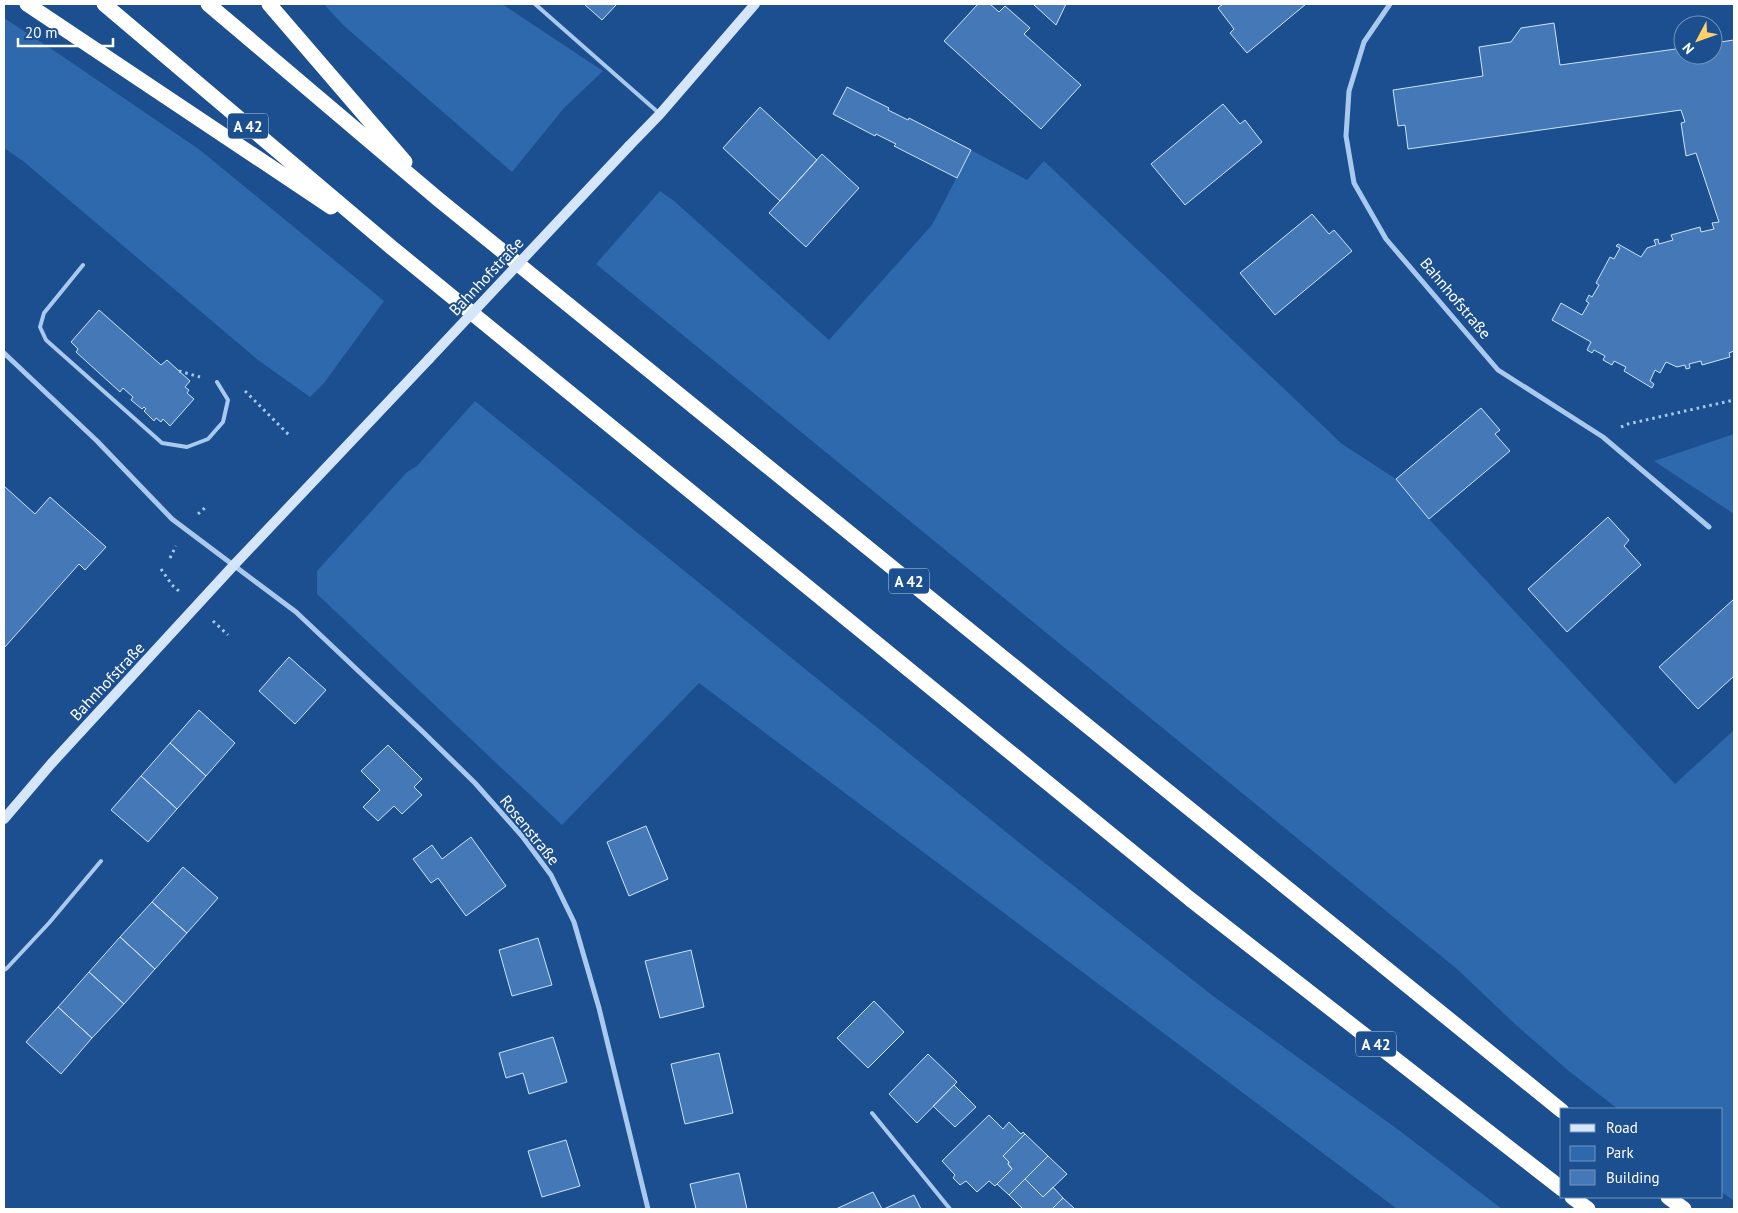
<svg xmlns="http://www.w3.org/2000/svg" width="1738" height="1213" font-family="'PT Sans',sans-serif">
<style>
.green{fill:#2e69ad}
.building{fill:#4478b7;stroke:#cfe3fa}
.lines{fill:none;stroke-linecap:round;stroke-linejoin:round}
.path{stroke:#a9c9ee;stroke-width:3;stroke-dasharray:2.5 4;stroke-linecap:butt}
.lane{stroke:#a9c9ee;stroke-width:4}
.street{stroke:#a9c9ee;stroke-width:5}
.secondary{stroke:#d6e6fa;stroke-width:10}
.highway{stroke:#fff;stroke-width:15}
.secondary-bridge{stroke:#d6e6fa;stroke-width:10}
.labels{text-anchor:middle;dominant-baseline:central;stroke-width:4;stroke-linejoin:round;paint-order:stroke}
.shield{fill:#1b4f8f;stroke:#bbcadd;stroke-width:1}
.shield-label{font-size:15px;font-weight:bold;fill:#fff}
.street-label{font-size:16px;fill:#fff;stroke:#1b4f8f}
</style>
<rect width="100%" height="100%" fill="#1b4f8f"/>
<path class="green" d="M324,4H502L603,71L564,108L512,172L343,25Z
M4,18L59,54L200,150L384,301L324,383L310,397L258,360L23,161L4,148Z
M971,150L1027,180L1044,161L1342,444L1396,479L1429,519L1675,784L1734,730V1201L1722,1192V1109H1618L1570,1072L1516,1025L1457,969L596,264L660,191L673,200L829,340L932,225Z
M475,401L1022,845L1213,996L1400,1131L1502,1209H1397L699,683L562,825L317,594V571L407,472L417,466Z
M1734,434V514L1654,461Z"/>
<path class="building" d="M584,4H617L602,20Z
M978,4H990L999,12L1005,6L1030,28L1024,34L1081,85L1041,129L944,41Z
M1033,4H1066L1056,25Z
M1223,4H1306L1247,53L1230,33L1234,29L1218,8Z
M1554,23L1560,65L1683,48V55H1713V43L1734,40V351L1729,353L1730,357L1702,365L1701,361L1689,364L1690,368L1686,369L1685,365L1677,367L1666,362L1660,373L1655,370L1650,381L1654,384L1652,388L1624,371L1626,367L1614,361L1612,365L1603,360L1605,356L1594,350L1592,353L1587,350L1591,342L1552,320L1561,303L1582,315L1589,303L1586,301L1589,295L1592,297L1599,285L1596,283L1610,257L1614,259L1620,248L1616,246L1618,244L1641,257L1647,248L1656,245L1654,240L1658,239L1659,244L1673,240L1671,235L1700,227L1701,232L1714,229L1712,223L1719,222L1696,153L1686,156L1681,123L1685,122L1681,110L1408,149L1405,125L1398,126L1393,90L1483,76L1479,47L1511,42L1521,28Z
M847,87L889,108L888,110L908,120L909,118L971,150L957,178L894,146L896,144L876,134L875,136L833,114Z
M1223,104L1240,124L1245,120L1262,142L1185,205L1151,164Z
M760,107L817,160L780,201L723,148Z
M822,154L859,188L806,247L769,213Z
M1312,214L1329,234L1334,230L1352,251L1275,315L1240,273Z
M99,310L161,365L167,360L190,381L185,387L189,390L187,393L194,399L170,426L163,419L161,422L156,418L154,421L144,411L146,409L144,407L142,409L131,400L133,397L123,388L120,392L76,352L78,349L71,342Z
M1481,408L1500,430L1495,434L1510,451L1429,519L1396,479Z
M4,486L35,514L50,497L106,547L85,570L79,564L4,648Z
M1608,517L1629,540L1624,546L1641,565L1567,632L1528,589Z
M1734,599V676L1698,709L1659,667Z
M289,657L326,690L295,724L259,691Z
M199,710L235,743L206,776L170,743Z
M170,743L206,776L177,809L141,776Z
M388,745L422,779L414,787L422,795L402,814L394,806L378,821L363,807L380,790L361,771Z
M141,776L177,809L148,842L111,810Z
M646,826L668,879L629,896L607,842Z
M471,837L506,886L466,916L438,878L431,883L413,859L432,845L442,859Z
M183,867L218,898L187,933L152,902Z
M152,902L187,933L155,969L120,937Z
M120,937L155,969L124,1004L89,972Z
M538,938L552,985L512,996L499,950Z
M691,950L704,1007L660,1018L645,961Z
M89,972L124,1004L92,1038L58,1007Z
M874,1001L904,1032L868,1068L837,1038Z
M58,1007L92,1038L61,1074L26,1042Z
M553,1037L567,1082L529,1094L523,1073L506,1078L499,1053Z
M719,1053L733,1113L685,1124L671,1064Z
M928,1054L957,1082L917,1123L889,1094Z
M954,1085L976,1107L955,1127L933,1106Z
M989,1115L1003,1129L1009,1122L1021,1134L1023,1132L1025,1134L1003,1156L1009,1162L1008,1164L1012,1169L995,1186L989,1181L977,1192L966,1181L960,1185L953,1178L955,1175L942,1161Z
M1025,1134L1048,1156L1009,1195L997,1184L1012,1169L1008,1164L1009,1162L1003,1156Z
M566,1140L580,1186L542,1197L528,1151Z
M1048,1156L1067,1174L1043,1197L1025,1179Z
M739,1173L747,1209H696L690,1184Z
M1025,1179L1043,1197L1053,1187L1063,1198L1052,1209H1023L1009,1195Z
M873,1192L882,1209H836Z
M914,1195L921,1209H884Z
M1063,1198L1075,1209H1052Z"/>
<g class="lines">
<path class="path" d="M179,371L200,377
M245,391L289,435
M1621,427L1628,424L1734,400
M198,514L207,506
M170,558L176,546
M161,569L172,585L180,592
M213,621L228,635"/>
<path class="lane" d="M535,4L660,114
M83,265L44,313L40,327L46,340L162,443L187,447L208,439L223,422L228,400L217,382
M4,970L7,968L49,923L101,861
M872,1113L950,1209"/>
<path class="street" d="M1390,4L1364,42L1349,91L1346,136L1354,183L1386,239L1498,370L1603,437L1709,527
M4,353L97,441L172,519L296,612L424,733L475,783L522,836L551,875L574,922L599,1008L648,1209"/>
<path class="secondary" d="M629,146L660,114L755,4
M4,819L51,764L234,565L429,359"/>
<path class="highway" d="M27,4L331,207
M104,4L391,247L1190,899L1562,1189
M208,4L438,199L1562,1111
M269,4L405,162
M1572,1197L1588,1209
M1668,1197L1684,1209"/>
<path class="secondary-bridge" d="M429,359L629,146"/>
</g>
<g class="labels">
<g class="shield">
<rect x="228" y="113.5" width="40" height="25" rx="4"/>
<rect x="889" y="568.5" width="40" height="25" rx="4"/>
<rect x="1356" y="1031.5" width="40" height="25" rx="4"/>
</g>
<g class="shield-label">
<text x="248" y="126">A 42</text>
<text x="909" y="581">A 42</text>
<text x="1376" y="1044">A 42</text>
</g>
<g class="street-label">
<text transform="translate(486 276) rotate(-47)">Bahnhofstraße</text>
<text transform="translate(1456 298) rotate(50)">Bahnhofstraße</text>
<text transform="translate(107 681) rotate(-47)">Bahnhofstraße</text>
<text transform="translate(530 830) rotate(51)">Rosenstraße</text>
</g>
</g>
<rect width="1738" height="1213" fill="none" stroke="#ffffff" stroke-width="10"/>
<rect x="1560" y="1108" width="162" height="90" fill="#1b4f8f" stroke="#7695bc"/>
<rect x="1570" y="1124" width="25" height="8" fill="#d6e6fa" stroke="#7695bc"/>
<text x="1606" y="1133" font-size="15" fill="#ffffff">Road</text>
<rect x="1570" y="1146" width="25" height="15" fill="#2e69ad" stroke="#7695bc"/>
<text x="1606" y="1158" font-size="15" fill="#ffffff">Park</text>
<rect x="1570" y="1170" width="25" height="15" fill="#4478b7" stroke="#7695bc"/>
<text x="1606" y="1183" font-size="15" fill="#ffffff">Building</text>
<g transform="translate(1698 40) rotate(229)"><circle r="24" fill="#1b4f8f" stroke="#7695bc"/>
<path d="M0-4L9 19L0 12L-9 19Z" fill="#ffd166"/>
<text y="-8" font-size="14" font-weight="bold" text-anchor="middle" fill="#ffffff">N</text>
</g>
<path d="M18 38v8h95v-8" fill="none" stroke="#ffffff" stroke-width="2.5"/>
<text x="25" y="38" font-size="15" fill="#ffffff" stroke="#1b4f8f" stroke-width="4" paint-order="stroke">20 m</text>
</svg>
